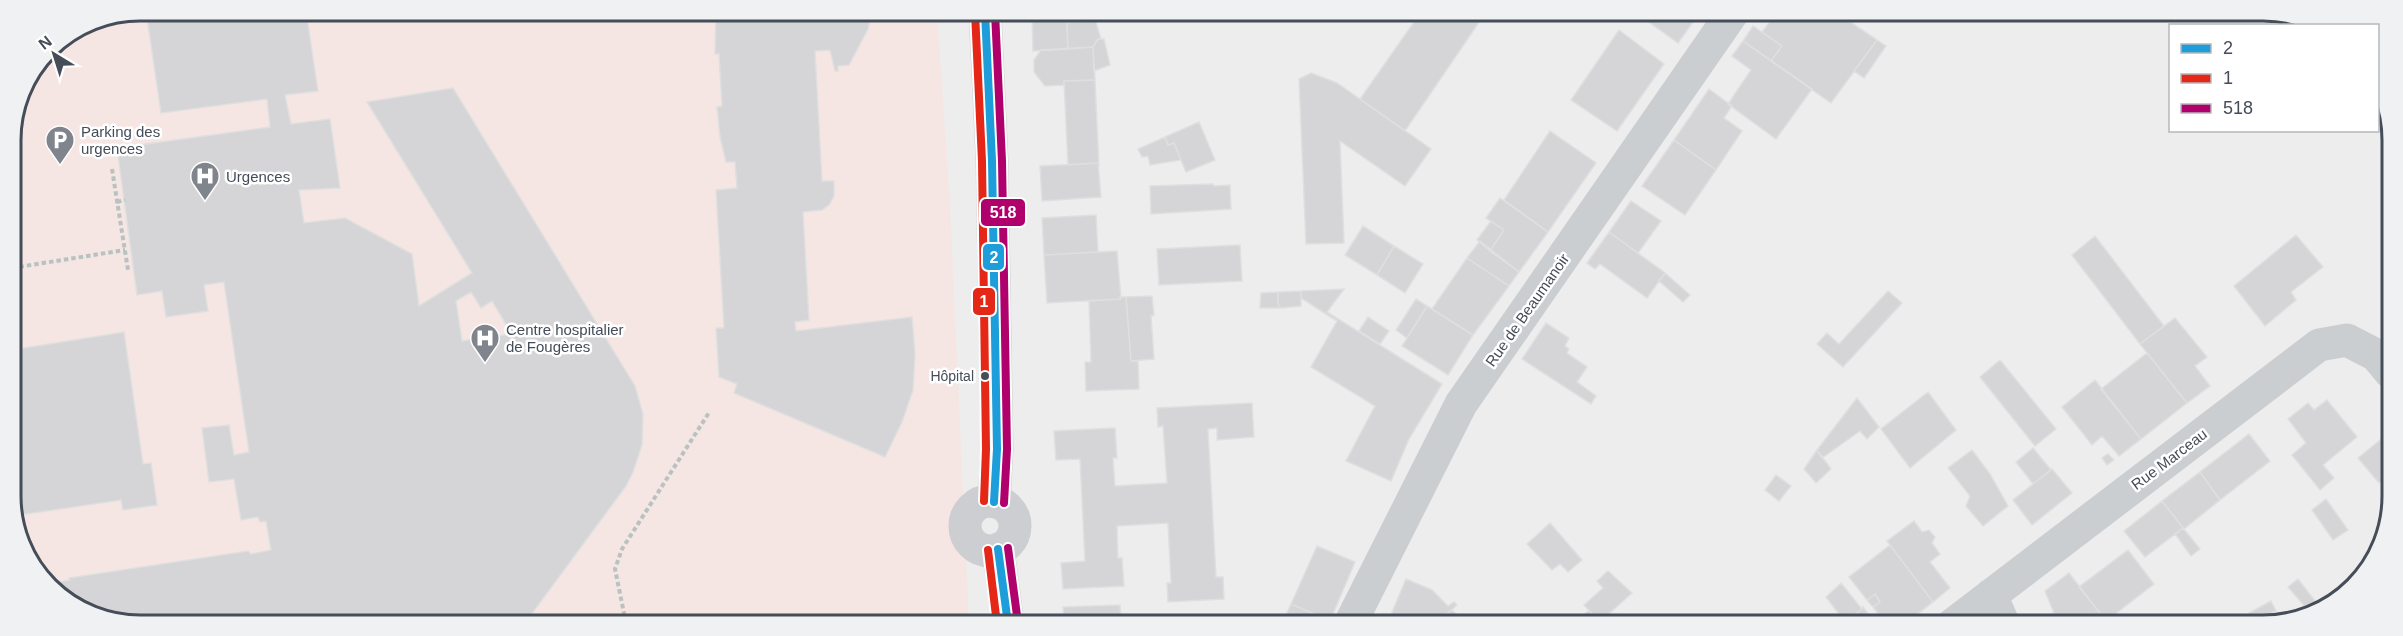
<svg xmlns="http://www.w3.org/2000/svg" width="2403" height="636" font-family="Helvetica,sans-serif">
<style>
.medical{fill:#f5e6e3}
.building{fill:#d5d5d7;stroke:#dfdfe0;stroke-width:1.5;fill-rule:evenodd}
.lines{fill:none;stroke-linecap:round;stroke-linejoin:round}
.path{stroke:#b8c2c1;stroke-width:4;stroke-dasharray:4.5 3;stroke-linecap:butt}
.street{stroke:#cbced1;stroke-width:33}
.secondary{stroke:#ccced1;stroke-width:33}
.bus-1-casing{stroke:#fff;stroke-width:12}
.bus-2-casing{stroke:#fff;stroke-width:12}
.bus-3-casing{stroke:#fff;stroke-width:12}
.bus-1{stroke:#1d9dd9;stroke-width:8}
.bus-2{stroke:#e52718;stroke-width:8}
.bus-3{stroke:#b0006b;stroke-width:8}
.bus-dot{fill:#454d59;stroke:#fff;stroke-width:2}
.labels{text-anchor:middle;dominant-baseline:central;stroke-width:5;stroke-linejoin:round;paint-order:stroke}
.bus-label{font-size:14px;fill:#454d59;stroke:#fff;text-anchor:end}
.poi-label{font-size:15px;fill:#454d59;stroke:#fff;text-anchor:start}
.street-label{font-size:15px;fill:#454d59;stroke:#fff}
.rim{fill:none;stroke:#454d59;stroke-width:3}
.line-badge{stroke:#fff;stroke-width:2}
.badge-label{font-size:16px;text-anchor:middle;font-weight:bold;fill:#fff}
</style>
<rect width="100%" height="100%" fill="#eeeded"/>
<path class="medical" d="M140,11H937L950,205L969,624L114,623L49,588L13,522L11,132L20,90L49,48L91,20Z"/>
<path class="building" d="M146,11H306L318,91L285,95L291,124L330,119L340,188L299,190L304,223L345,218L412,254L419,306L472,273L367,102L453,88L635,386L643,414L642,445L633,472L626,486L525,623H464L459,619L456,623H114L49,588L46,584L70,580L69,578L248,551L251,554L271,550L266,521L260,522L258,517L241,520L234,479L209,482L202,428L229,425L234,455L249,452L224,282L204,285L208,311L166,317L162,291L137,295L117,148L270,127L267,99L161,113ZM471,292L481,308L492,301L512,334L462,341L456,301Z
M716,11H873L868,29L849,65L838,66V71H835L830,50L815,51L822,181H834V196L829,205L822,210L803,212L809,320L795,322L796,331L912,317L915,354L913,390L902,422L885,457L734,393L737,384L719,377L716,328H724L716,190L737,188L735,162H726L720,137L717,107L722,106L719,54H715Z
M1032,12H1066L1068,49L1033,51Z
M1421,12H1486L1405,131L1360,99Z
M1635,12H1688L1696,18L1678,43Z
M1777,12L1837,13L1877,40L1831,103L1771,61L1782,46L1762,32Z
M1837,13H1859L1852,23Z
M1095,19L1101,39H1098L1093,47L1068,49L1067,23Z
M1753,26L1782,46L1771,61L1743,41Z
M1619,30L1664,64L1617,131L1571,100Z
M1098,39H1104L1110,65L1094,71L1093,47Z
M1877,40L1886,46L1864,78L1854,71Z
M1743,41L1812,89L1776,139L1728,104L1751,70L1732,56Z
M1093,47L1095,80L1064,81V85L1045,86L1034,72V60L1041,50Z
M1311,73L1337,83L1431,149L1405,186L1340,141L1344,243L1306,244L1299,79Z
M1095,80L1099,166L1098,163L1068,165L1064,81Z
M1709,89L1732,106L1724,118L1742,131L1716,170L1674,140Z
M1199,122L1215,160L1186,172L1174,143L1168,145L1165,137Z
M1550,131L1596,163L1548,232L1504,200Z
M1165,137L1168,145L1174,143L1181,160L1150,165L1148,156L1142,157L1138,149Z
M1674,140L1716,170L1685,215L1642,186Z
M1098,163L1101,197L1042,201L1040,166Z
M1213,184L1214,186L1230,185L1231,209L1151,214L1150,186Z
M1500,198L1548,232L1519,272L1490,251L1504,230L1486,218Z
M1631,201L1661,221L1638,253L1609,232Z
M1096,215L1098,252L1044,255L1042,218Z
M1491,221L1504,230L1490,251L1477,240Z
M1363,226L1394,246L1377,275L1345,255Z
M1609,232L1665,273L1647,298L1600,264L1595,269L1587,263Z
M2296,235L2323,267L2291,292L2296,300L2265,326L2234,286Z
M2095,236L2164,326L2140,344L2072,255Z
M1480,241L1519,272L1509,286L1467,258Z
M1240,245L1242,281L1159,285L1157,249Z
M1394,246L1423,264L1405,293L1377,275Z
M1117,251L1121,299L1047,303L1044,255Z
M1467,258L1509,286L1473,335L1432,309Z
M1665,273L1690,295L1683,302L1659,281Z
M1344,289L1327,312L1442,384L1409,439L1391,481L1346,461L1375,406L1311,367L1337,321L1301,298V291Z
M1301,291V306L1281,308L1278,305V292Z
M1888,291L1902,303L1843,367L1817,344L1827,333L1839,344Z
M1278,292V305L1281,308H1260L1261,293Z
M1152,296L1154,315L1151,316L1154,359L1131,361L1126,297Z
M1120,297H1126L1131,361H1138L1139,389L1086,391L1085,362H1091L1089,301L1121,299Z
M1416,299L1427,306L1407,338L1396,330Z
M1427,306L1473,335L1448,375L1402,346Z
M1368,317L1389,331L1380,344L1359,331Z
M2175,318L2207,357L2195,366L2210,386L2187,403L2140,344Z
M1546,323L1569,338L1565,346L1569,349L1567,353L1587,367L1577,382L1596,396L1591,404L1522,359Z
M124,332L143,464L151,463L157,505L123,510L121,500L13,516L12,350Z
M2147,353L2187,403L2141,439L2101,389Z
M2000,360L2056,429L2035,446L1980,377Z
M2095,380L2141,439L2119,456L2102,436L2092,445L2062,407Z
M1928,392L1956,430L1910,468L1881,429Z
M1857,398L1879,427L1867,439L1860,431L1822,458L1817,450Z
M2327,400L2357,437L2323,465L2334,478L2320,490L2292,455L2306,443L2288,419L2308,403L2314,410Z
M1252,403L1254,437L1217,440V428L1208,429L1216,577H1223L1224,599L1168,602L1167,583H1171L1168,523L1117,526L1118,558H1122L1124,586L1063,589L1061,563L1085,561L1080,459L1056,460L1054,431L1115,428L1117,458H1113L1115,486L1167,483L1163,426L1158,427L1157,408Z
M2390,432V474L2379,483L2358,458Z
M2249,434L2270,461L2220,500L2200,472Z
M2033,448L2051,470L2033,484L2016,462Z
M1817,450L1831,469L1816,483L1804,469Z
M1972,450L1990,474L2008,506L1983,526L1966,506L1970,496L1948,468Z
M2108,454L2114,460L2107,465L2102,458Z
M2052,469L2072,493L2032,525L2013,500Z
M2200,472L2220,500L2184,529L2162,501Z
M1776,475L1791,486L1779,501L1765,490Z
M2326,499L2348,530L2333,540L2312,510Z
M2162,501L2183,528L2145,557L2124,531Z
M2390,501V519L2381,508Z
M1914,521L1922,532L1929,530L1935,537L1932,543L1940,554L1930,562L1950,588L1933,602L1887,541Z
M1550,523L1582,560L1568,572L1560,564L1552,570L1527,544Z
M2183,528L2200,549L2191,556L2175,534Z
M1890,545L1933,602L1903,625H1887L1873,607L1880,602L1875,594L1867,600L1849,577Z
M1317,546L1355,562L1330,621L1291,604Z
M2128,550L2154,584L2106,621L2079,587Z
M1608,571L1632,593L1600,622L1584,605L1603,588L1597,581Z
M2069,573L2106,621L2109,625H2039L2038,620L2054,613L2045,591Z
M1406,579L1432,590L1448,606L1454,602L1457,605L1435,624H1397L1390,617Z
M2298,579L2319,606L2308,610L2288,587Z
M1841,583L1862,609L1845,622L1826,597Z
M1875,594L1880,602L1873,607L1867,600Z
M2271,601L2276,611L2255,621L2249,613Z
M1291,604L1330,621L1329,624H1282Z
M1120,605L1121,624H1064L1063,607Z
M1863,607L1877,625H1841L1862,609Z
M1452,610L1459,617L1463,614L1467,619L1464,622L1466,624H1435Z
M1589,610L1600,622L1597,625H1584L1580,619Z
M1767,616L1774,625H1755Z"/>
<g class="lines">
<path class="path" d="M112,169L128,270
M117,202L125,200
M12,268L125,250
M626,623L615,569L622,549L710,411"/>
<path class="street" d="M1991,595L2004,625
M1350,624L1461,404L1733,12
M1952,625L2319,345L2347,340L2376,355L2390,372"/>
<path class="secondary" d="M985,12L992,161L997,449L994,502
M965 526a25 25 0 1 1 50 0a25 25 0 1 1-50 0Z
M998,549L1008,624"/>
<g class="bus-1-casing">
<path id="bus-1" d="M985,12L992,161L997,449L994,502
M998,549L1008,624"/>
</g>
<g class="bus-2-casing">
<path id="bus-2" d="M975,12L982,161L986,449L984,501
M988,550L997,624"/>
</g>
<g class="bus-3-casing">
<path id="bus-3" d="M995,12L1002,161L1007,449L1004,503
M1008,548L1018,623"/>
</g>
<use href="#bus-1" class="bus-1"/>
<use href="#bus-2" class="bus-2"/>
<use href="#bus-3" class="bus-3"/>
</g>
<defs>
<g id="parking-pin" transform="scale(1.5)"><path d="M0 17L-7.5 6A9.5 9.5 0 1 1 7.5 6Z" fill="#80858d" stroke="#fff"/><path d="M-3.5-5.5H1a3.5 3.5 0 0 1 0 7H-1V5.5H-3.5ZM-1-3.4V-.6H.8a1.4 1.4 0 0 0 0-2.8Z" fill="#fff"/></g>
<g id="hospital-pin" transform="scale(1.5)"><path d="M0 17L-7.5 6A9.5 9.5 0 1 1 7.5 6Z" fill="#80858d" stroke="#fff"/><path d="M-5-5h3v3.5h4V-5h3V5h-3V1.5h-4V5h-3Z" fill="#fff"/></g>
</defs>
<g fill-rule="evenodd">
<use href="#parking-pin" x="60" y="140"/>
<use href="#hospital-pin" x="205" y="176"/>
<use href="#hospital-pin" x="485" y="338"/>
</g>
<circle class="bus-dot" cx="985" cy="376" r="5"/>
<g class="labels">
<g class="bus-label">
<text x="974" y="376">Hôpital</text>
</g>
<g class="poi-label">
<text x="81" y="131">Parking des<tspan x="81" dy="17">urgences</tspan></text>
<text x="226" y="176">Urgences</text>
<text x="506" y="329">Centre hospitalier<tspan x="506" dy="17">de Fougères</tspan></text>
</g>
<g class="street-label">
<text transform="translate(1527 310) rotate(-55)">Rue de Beaumanoir</text>
<text transform="translate(2169 459) rotate(-37)">Rue Marceau</text>
</g>
</g>
<path d="M0 0H2403V636H0ZM140 21H2263A119 119 0 0 1 2382 140V496A119 119 0 0 1 2263 615H140A119 119 0 0 1 21 496V140A119 119 0 0 1 140 21Z" fill="#f0f1f2" fill-rule="evenodd"/>
<path class="rim" d="M140 21H2263A119 119 0 0 1 2382 140V496A119 119 0 0 1 2263 615H140A119 119 0 0 1 21 496V140A119 119 0 0 1 140 21Z"/>
<g class="line-badge">
<rect x="980" y="198" width="46" height="29" rx="6" fill="#b0006b"/>
<rect x="982" y="243" width="23" height="28" rx="6" fill="#1d9dd9"/>
<rect x="972" y="287" width="24" height="29" rx="6" fill="#e52718"/>
</g>
<g class="badge-label">
<text x="1003" y="218">518</text>
<text x="994" y="263">2</text>
<text x="984" y="307">1</text>
</g>
<rect x="2169" y="24" width="210" height="108" fill="#ffffff" stroke="#b5b8bd" stroke-width="1.5"/>
<rect x="2181" y="44" width="30" height="9" fill="#1d9dd9" stroke="#b5b8bd" stroke-width="1.5"/>
<text x="2223" y="54" font-size="18" fill="#454d59">2</text>
<rect x="2181" y="74" width="30" height="9" fill="#e52718" stroke="#b5b8bd" stroke-width="1.5"/>
<text x="2223" y="84" font-size="18" fill="#454d59">1</text>
<rect x="2181" y="104" width="30" height="9" fill="#b0006b" stroke="#b5b8bd" stroke-width="1.5"/>
<text x="2223" y="114" font-size="18" fill="#454d59">518</text>
<g transform="translate(54 54) rotate(322)" stroke="#ffffff" stroke-width="4.5" paint-order="stroke">
<path d="M0-4.5L10 22L0 15L-10 22Z" fill="#454d59"/>
<text y="-9" font-size="16" font-weight="bold" text-anchor="middle" fill="#454d59">N</text>
</g>
</svg>
